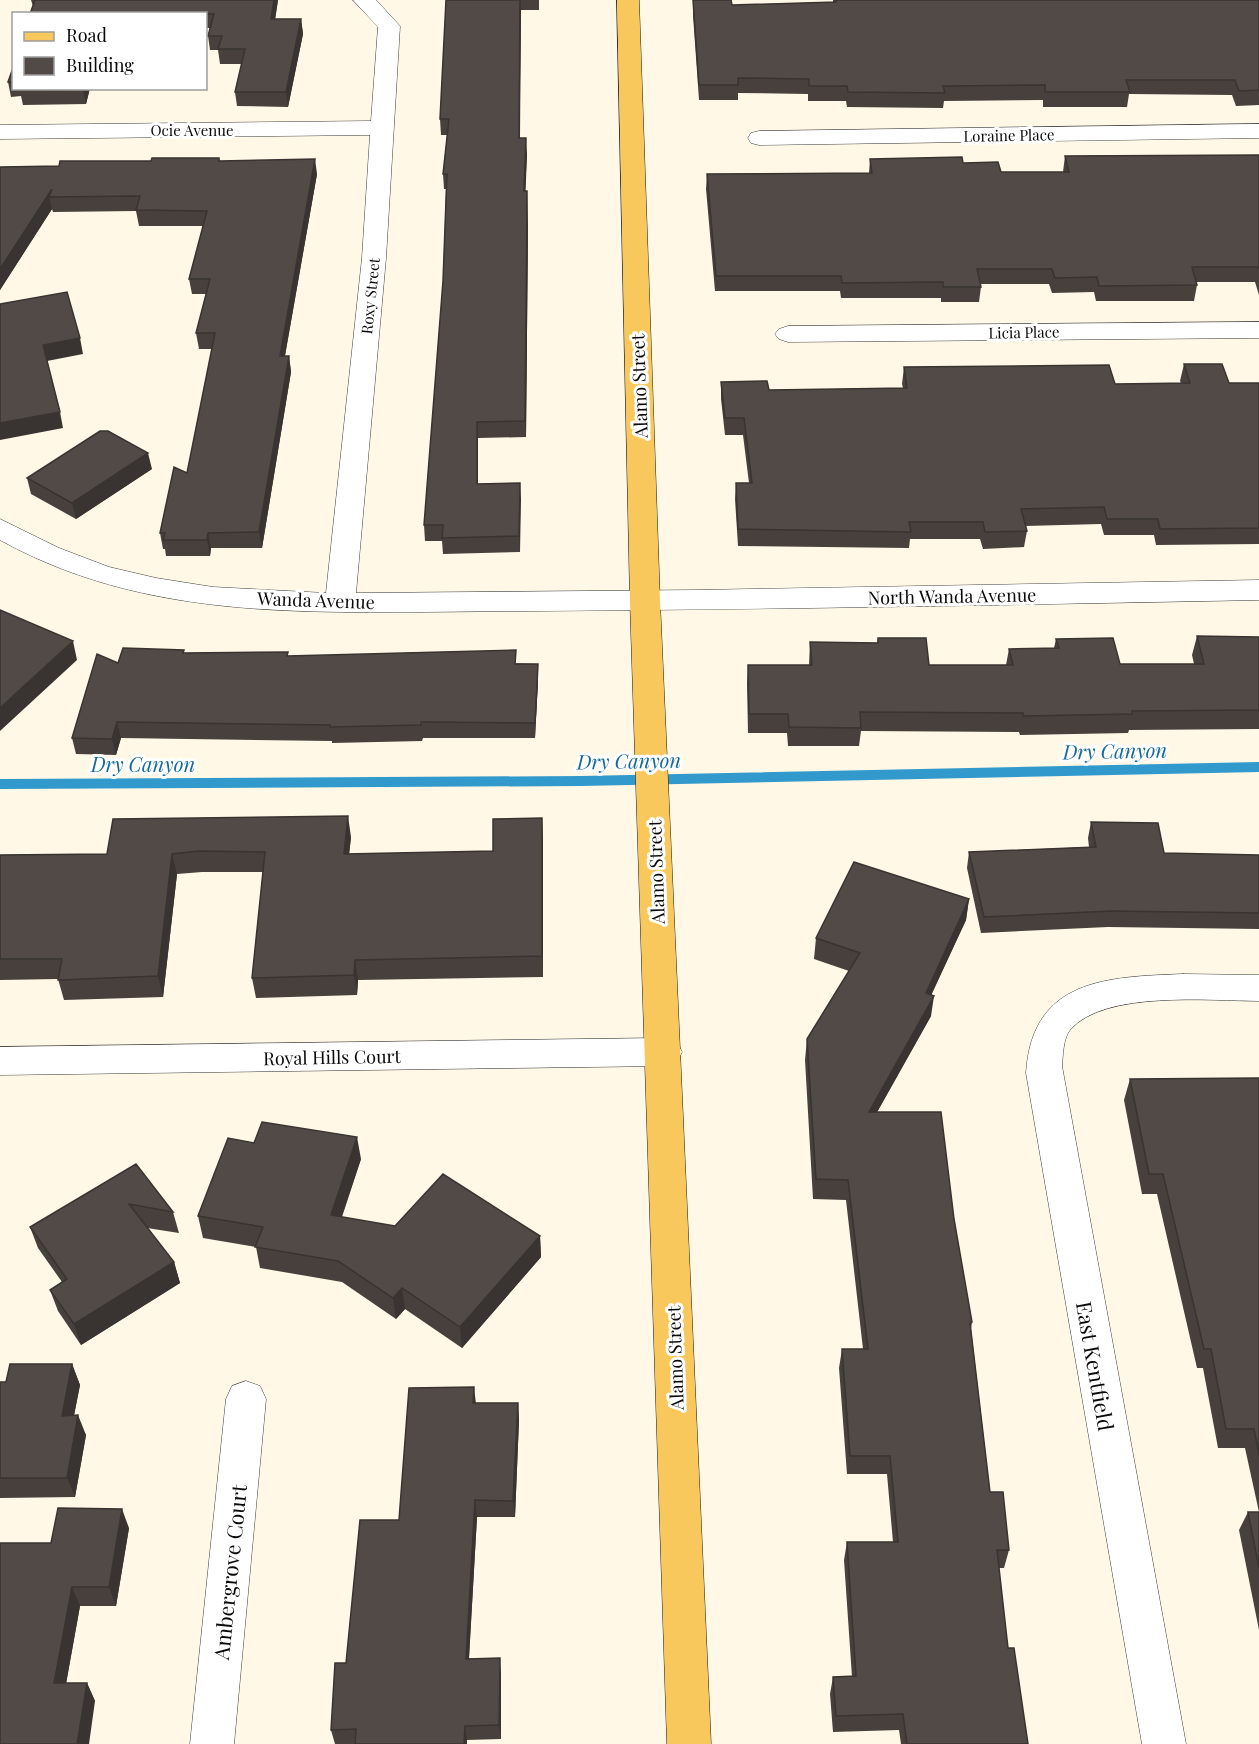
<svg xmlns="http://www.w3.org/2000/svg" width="1259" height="1744" font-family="'Playfair Display',serif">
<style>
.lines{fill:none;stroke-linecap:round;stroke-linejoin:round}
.stream{fill:#3299cd;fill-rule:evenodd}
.minor-casing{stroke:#3c3c3c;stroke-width:1}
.major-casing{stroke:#1a1a1a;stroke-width:1}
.minor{fill:#fff;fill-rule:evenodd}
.major{fill:#f9c85c;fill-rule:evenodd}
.wall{fill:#47403c}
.shaded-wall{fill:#393431}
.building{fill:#524a46;stroke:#393431;stroke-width:1.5}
.labels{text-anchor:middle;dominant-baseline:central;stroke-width:6;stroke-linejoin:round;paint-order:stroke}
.far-street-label{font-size:15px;fill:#090909;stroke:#fff}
.street-label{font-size:18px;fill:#090909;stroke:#fff}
.water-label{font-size:20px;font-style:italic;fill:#14689a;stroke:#fff}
.near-street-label{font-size:21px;fill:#090909;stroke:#fff}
</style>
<rect width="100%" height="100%" fill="#fff8e6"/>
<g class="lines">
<path class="stream" d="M1259,762V772L581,786L0,789V779L581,776Z"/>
<g class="minor-casing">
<path id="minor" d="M353,0H376L400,26L386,258L356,593L697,590L1259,580V600C1055,604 850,608 646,610C571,611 497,611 422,612C275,613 132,613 0,540V519L59,548L109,567L156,578L213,587L326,593L362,258L370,135L0,139V125L371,121L378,27Z
M1259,124V138L759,145L751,143L748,138L751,133L759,131Z
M1259,322V338L788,342L779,339L775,334L779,329L788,326Z
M1183,974L1259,975V1001C1211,1001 1104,990 1070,1030C1063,1039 1063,1055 1062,1066L1186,1744H1142L1026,1073C1032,979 1106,977 1183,974Z
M664,1038L677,1042L682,1052L677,1062L664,1066L0,1075V1047Z
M246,1381L260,1386L266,1399L234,1744H190L226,1399L232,1386Z"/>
</g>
<g class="major-casing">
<path id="major" d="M617,0H639L660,601L711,1744H667L630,601Z"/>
</g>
<use href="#minor" class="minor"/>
<use href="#major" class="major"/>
</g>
<path class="wall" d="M31,0H278L275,19H301L303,34L288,107L237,106L235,92L242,64H220L218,50H210L208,36L210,28H206V14L33,6Z
M446,0H539V10H521L520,138L527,154L525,191H527L528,228L526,437L478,438V484L520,483V552L443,554L442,541H425L424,525L443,281L446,189H444L443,174L447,135H441L440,119Z
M693,0L732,5L833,2V0H1259V105L1236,106L1232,95L1129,94L1127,107H1043V100L944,101L943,108L847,107L846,101H808V94L738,93V100H699L693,15Z
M14,65V88H90L86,104L23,105L21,96L11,97L8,82Z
M1259,155V295L1255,282H1196L1197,285L1194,301H1096L1094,292L1052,293L1049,284H980L981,287L979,302H941V298H841L840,291H715L706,189L707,174L869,173L870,159L963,163L1001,172H1063L1065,156Z
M219,158L220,161L317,174L285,356H289L291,372L262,548H211L210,556H166L165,549H163L160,533L187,473L212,349H199L196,333L206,294H192L189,279L203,226H139L136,211L53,212L52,209L0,290V167L59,166Z
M1184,364L1229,383H1259V544L1156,545L1154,535H1104L1101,524L1025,526L1027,531L1024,547L983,549L980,539H910L909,548L738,546L735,499L736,483H749L743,435H725L721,399V382L769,390L903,388L902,384L904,367L1115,384L1181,383L1180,381Z
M152,469L76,519L31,494L27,478Z
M1197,636L1259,637V729L1129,730L1128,733L1020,735L1019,732L861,731L859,746H788L787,733H748L747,683L748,665H809L810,642L877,643L878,638L929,665H1006L1009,649L1054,648L1056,639L1120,664H1194L1192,655Z
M288,652V656L538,664V680L535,738H423L422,741L332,743V741L121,738L116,755L76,754L72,738L184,653Z
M1091,822L1164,853L1259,855V929L1108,927L981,933L967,868L969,852L1089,847L1088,838Z
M351,837L349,854L493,851L543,838V977L358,980L357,995L256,998L252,978L263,872H202L177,874L163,997L64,1000L58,979L0,980V855L107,854Z
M969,899L966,920L931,995V1016L877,1112L954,1219L972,1322L971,1329L990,1492L1009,1550L1004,1568H999L1008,1648L1028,1744H901L899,1730L833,1732L830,1694L833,1677H852L844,1560L847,1542H893L887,1474H847L839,1368L842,1349H863L846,1200L813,1199L805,1060L807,1039L849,971L814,959L816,938Z
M1259,1078V1630L1239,1530L1248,1512H1259L1245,1448H1218L1203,1368H1197L1157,1194H1142L1124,1100L1130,1079Z
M361,1159L342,1217L395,1226L540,1236L541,1257L462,1348L405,1309L396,1319L342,1282L260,1268L256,1247L203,1238L198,1216Z
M136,1164L173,1212L179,1233L147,1228L174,1262L180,1283L81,1345L58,1311L50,1290L62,1282L38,1248L30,1227Z
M72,1364L80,1385L74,1415L86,1435L75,1497L0,1498V1382H6Z
M476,1403H518L519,1420L515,1517H477L469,1659L501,1673V1739L467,1740V1744H335L331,1730L346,1663L399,1520Z
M129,1528L116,1606H80L66,1683H87L95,1701L0,1744L51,1543Z"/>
<path class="shaded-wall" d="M274,0H278L273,34L271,19Z
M520,0L521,10L519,154V138Z
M301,19L303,34L288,107L286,92Z
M83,88H90L86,104L83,89Z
M526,138L527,154L525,206L524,191Z
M315,159L317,174L282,372L280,356Z
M52,189L49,197L52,209L0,290V269Z
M527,213L528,228L526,437L525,421Z
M80,338L83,354L47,361L43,345Z
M289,356L291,372L262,548L259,532Z
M60,412L63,428L0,440V423Z
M477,422L478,438V499L477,484Z
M148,453L152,469L76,519L72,503Z
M520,483L521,499L520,552L519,536Z
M208,533L211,548L210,556L207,540Z
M73,641L77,660L0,731V708Z
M538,664V680L535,738V723Z
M117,722L121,738L116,755L112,739Z
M348,816L351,837L347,874L344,854Z
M542,818L543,838V977L542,956Z
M172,854L177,874L163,997L158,976Z
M969,899L966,920L923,1013L926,993Z
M355,960L358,980L357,995L354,975Z
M934,996L931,1016L866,1132L869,1112Z
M357,1137L361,1159L335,1236L331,1215Z
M540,1236L541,1257L462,1348L460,1327Z
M174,1262L180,1283L81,1345L74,1324Z
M402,1288L405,1309L396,1319L393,1298Z
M72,1364L80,1385L70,1436L62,1416Z
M474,1387L476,1404L473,1403Z
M518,1403L519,1420L515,1517L513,1501Z
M78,1415L86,1435L75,1497L67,1478Z
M475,1500L477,1517L468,1674L466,1659Z
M122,1509L129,1528L116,1606L109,1587Z
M72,1587L80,1606L63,1701L54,1683Z
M500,1658L501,1673V1739L499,1725Z
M87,1683L95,1701L89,1744H77Z
M465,1726L467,1740V1744H464Z"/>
<path class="building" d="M35,0H274L271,19H301L286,92H235L245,49H218L222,36H208L214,14H30Z
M446,0H520L519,138H526L524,191H527V213L525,421L477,422V484L520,483L519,536L442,538L443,525H424L443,281L447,174H443L449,119H440Z
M693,0H731L732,5L836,2V0H1259V90L1239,91L1235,80H1126L1130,92H1045V85L943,86L945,93L848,92L847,86H809V79L738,78V85H699Z
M14,65V82H8Z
M20,88H83V89L20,90Z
M1259,155V269L1258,267H1192L1197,285L1099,286L1097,277L1055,278L1052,269H977L981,287H943V282L842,283L841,276H716L707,174L872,173L870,159L962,157L963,163L998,162L1001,172H1069L1065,156Z
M152,158H219V161L315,159L280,356H289L259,532L208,533L207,540H163L165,533H160L174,467L187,473L215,333H196L210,279H189L207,211L136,210L140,196L49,197L52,189L0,269V167L59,166L60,161H151Z
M67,292L80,338L43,345L60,412L0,423V304Z
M1184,364H1222L1229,383H1259V528L1160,529L1158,519H1107L1104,507L1021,509L1027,531L985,532L983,522H909L911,532L738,529L736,483H752L744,418H725L721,382L767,381L769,390L907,388L904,367L1109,365L1115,384L1190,383Z
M100,431H108L148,453L72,503L27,478Z
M0,610L73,641L0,708Z
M1197,636L1259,637V710L1132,711V714L1023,716V713L860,712L861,728L789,727L788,714H749L748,665H812L810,642L878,643V638H926L929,665H1013L1009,649L1059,648L1056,639L1113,638L1120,664H1204Z
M123,648L184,650L183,653L288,652L287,656L516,650L515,664H538L535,723L421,722V725L330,727V725L117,722L112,739L72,738L97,654L118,663Z
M348,816L344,854L493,851V819L542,818V956L355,960L354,975L252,978L265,852L198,851L172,854L158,976L58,980L62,959H0V855L107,854L113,819Z
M1091,822L1158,823L1164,853L1259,855V913L1112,911L984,917L969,852L1096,847Z
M854,862L969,899L926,993L934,996L869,1112H941L954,1219L972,1322L970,1323L990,1492H1003L1009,1550H997L1008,1648H1014L1028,1744H907L903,1714L836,1716L833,1677L856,1676L847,1542H898L890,1456H850L842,1349H868L848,1180L816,1179L807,1039L860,953L816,938Z
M1259,1078V1454L1254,1429H1226L1211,1349H1204L1163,1174H1149L1130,1079Z
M262,1122L357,1137L331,1215L395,1226L443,1174L540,1236L460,1327L402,1288L393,1298L338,1261L255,1247L263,1227L198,1216L228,1138L254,1143Z
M136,1164L173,1212L129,1204L174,1262L74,1324L50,1290L67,1279L30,1227Z
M10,1364H72L62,1416L78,1415L67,1478H0V1382H6Z
M474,1387L473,1403H518L513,1501L475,1500L466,1659L500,1658L499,1725L465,1726L464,1744H355L356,1729L331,1730L335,1663H346L360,1520H399L409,1388Z
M58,1508L122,1509L109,1587H72L54,1683H87L77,1744H0V1543H51Z
M1248,1512H1259V1568Z"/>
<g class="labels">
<g class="far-street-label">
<text x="192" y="130">Ocie Avenue</text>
<text transform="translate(1009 135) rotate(-1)">Loraine Place</text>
<text transform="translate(370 296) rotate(-84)">Roxy Street</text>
<text transform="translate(1024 332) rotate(-1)">Licia Place</text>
</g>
<g class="street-label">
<text transform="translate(639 386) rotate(-92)">Alamo Street</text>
<text transform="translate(952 596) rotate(-1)">North Wanda Avenue</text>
<text transform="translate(316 600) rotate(2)">Wanda Avenue</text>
<text transform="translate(656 872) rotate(-92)">Alamo Street</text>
<text transform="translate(332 1057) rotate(-1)">Royal Hills Court</text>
<text transform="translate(675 1358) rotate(-92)">Alamo Street</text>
</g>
<g class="water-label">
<text transform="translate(1115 750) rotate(-1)">Dry Canyon</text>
<text transform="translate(629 760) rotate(-1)">Dry Canyon</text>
<text x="143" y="763">Dry Canyon</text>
</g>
<g class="near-street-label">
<text transform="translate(1096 1366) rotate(80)">East Kentfield</text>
<text transform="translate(229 1572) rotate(-84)">Ambergrove Court</text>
</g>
</g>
<rect x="12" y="12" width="195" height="78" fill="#ffffff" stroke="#9d9d9d" stroke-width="1.5"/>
<rect x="24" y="32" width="30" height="9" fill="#f9c85c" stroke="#9d9d9d" stroke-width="1.5"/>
<text x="66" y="42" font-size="18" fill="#090909">Road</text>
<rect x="24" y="57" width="30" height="18" fill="#524a46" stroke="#9d9d9d" stroke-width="1.5"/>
<text x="66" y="72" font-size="18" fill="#090909">Building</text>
</svg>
